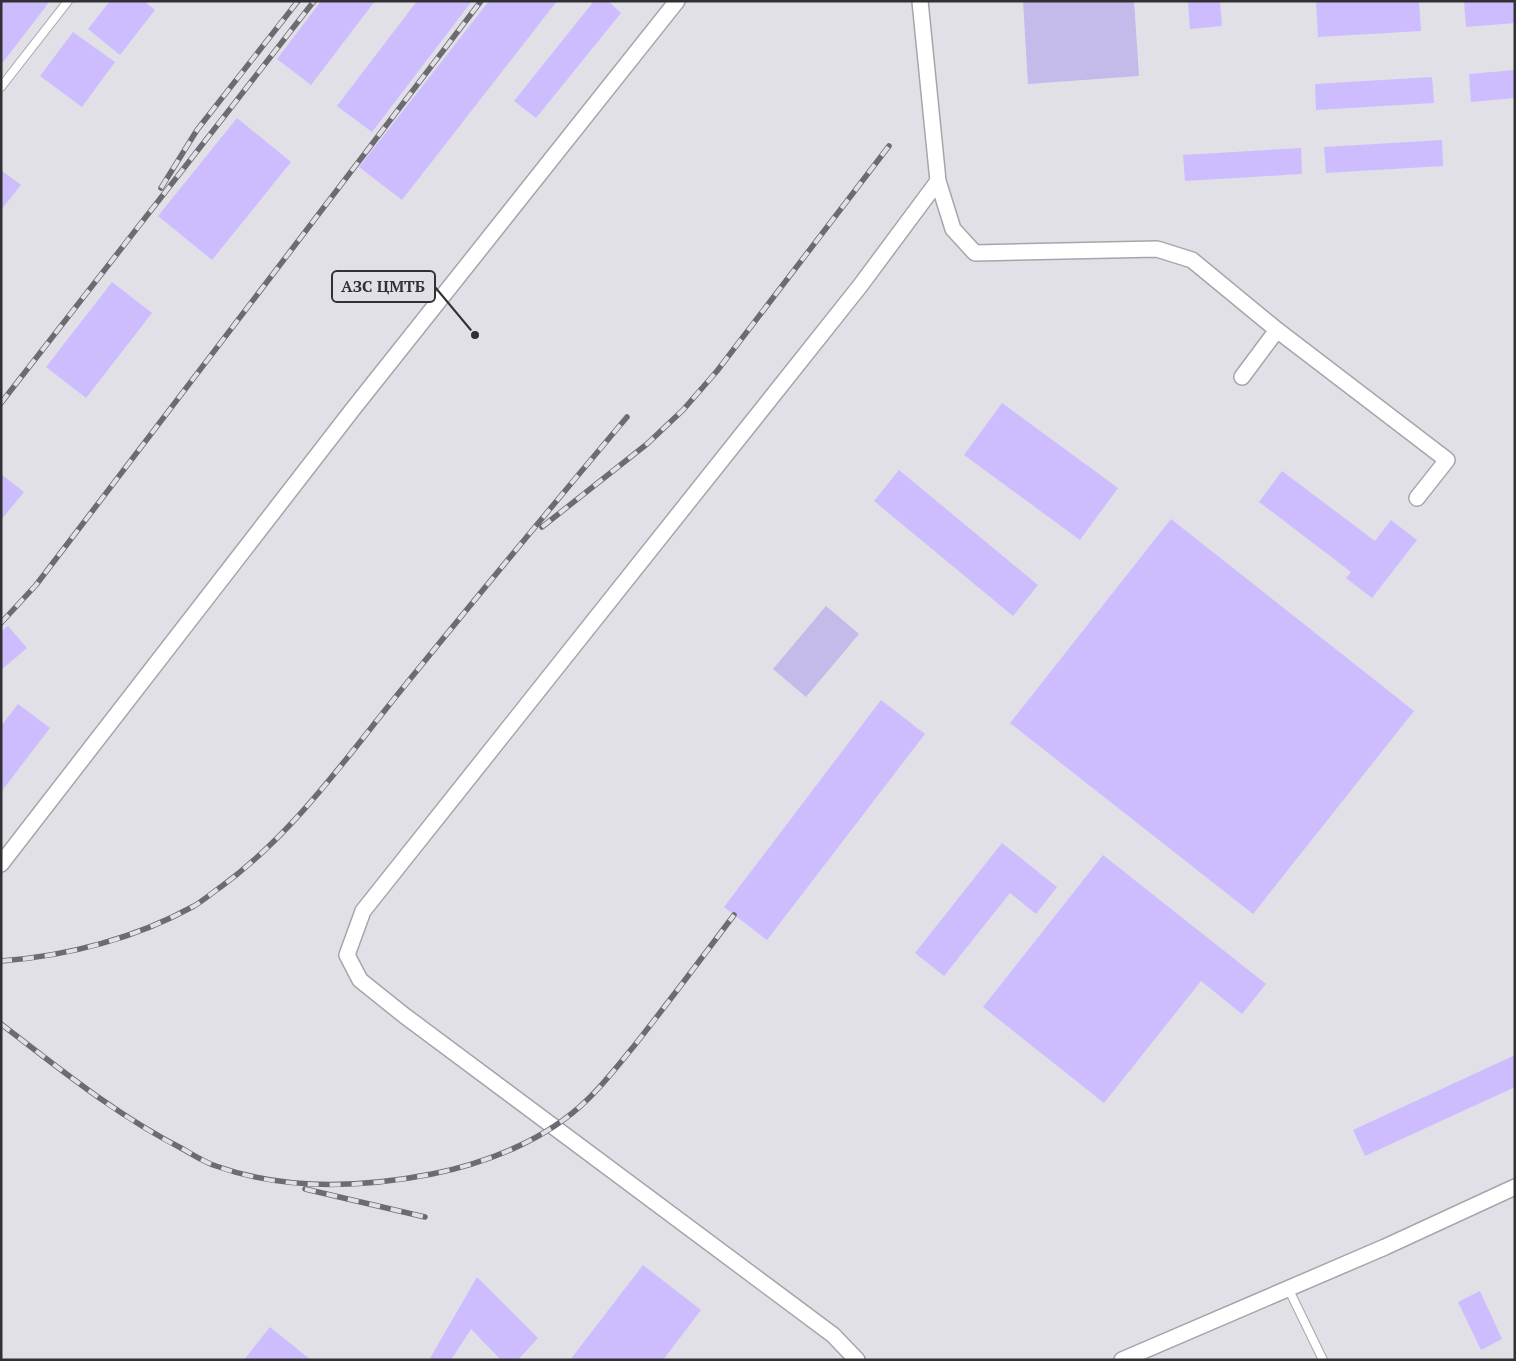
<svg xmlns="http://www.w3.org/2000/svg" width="1516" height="1361" font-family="'PT Serif',serif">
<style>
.grass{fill:#c5baea}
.building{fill:#cdbdff}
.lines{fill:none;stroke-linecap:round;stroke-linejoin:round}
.service-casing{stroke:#a7a5ac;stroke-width:10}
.minor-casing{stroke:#a7a5ac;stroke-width:18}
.service{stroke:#fff;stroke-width:8}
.minor{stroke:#fff;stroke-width:15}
.rail-casing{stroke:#6c6b70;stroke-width:5.5}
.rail{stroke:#e1e0e7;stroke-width:4;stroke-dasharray:11;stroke-linecap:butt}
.leader{fill:none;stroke:#313033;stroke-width:2}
.callout-dot{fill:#313033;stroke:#e1e0e7;stroke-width:2}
.callout{fill:#e1e0e7;stroke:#313033;stroke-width:2}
.callout-label{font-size:16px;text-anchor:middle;font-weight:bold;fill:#313033}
</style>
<rect width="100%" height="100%" fill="#e1e0e7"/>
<path class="grass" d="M1023,1H1134L1139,76L1028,84Z
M826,606L859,634L806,697L773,669Z"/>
<path class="building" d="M1,1H50L1,65Z
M110,1H144L155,10L120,55L88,29Z
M321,1H375L311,85L277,59Z
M417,1H472L372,132L337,106Z
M489,1H557L402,200L359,167Z
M594,1H608L621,13L536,118L514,101Z
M1188,1H1220L1222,26L1190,29Z
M1316,1H1419L1421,31L1318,37Z
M1464,1H1515V23L1466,27Z
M73,32L115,62L82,107L40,76Z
M1515,70V98L1471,102L1469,74Z
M1432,77L1434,103L1316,110L1315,84Z
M237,118L291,162L212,260L158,216Z
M1442,140L1443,166L1326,173L1324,147Z
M1301,148L1302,174L1185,181L1183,155Z
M1,170L21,185L1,210Z
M112,282L152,313L86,398L46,367Z
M1002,403L1118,488L1080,540L964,455Z
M899,470L1038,585L1013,616L874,501Z
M1282,471L1375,541L1391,520L1417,540L1372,598L1346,578L1351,572L1259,502Z
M1,474L24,492L1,520Z
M1171,519L1414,711L1253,914L1010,723Z
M8,626L27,648L1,670V632Z
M881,700L925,734L767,940L724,907Z
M18,704L50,728L1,792V726Z
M1002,843L1057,887L1036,914L1010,893L944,976L915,953Z
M1103,855L1266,984L1242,1014L1201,981L1104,1103L983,1007Z
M1515,1055V1087L1365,1156L1353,1130Z
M643,1265L701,1310L663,1360H570Z
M477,1277L538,1338L518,1360H501L471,1329L451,1360H429Z
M1480,1291L1502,1339L1481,1350L1458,1302Z
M270,1327L311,1360H244Z"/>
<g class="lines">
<g class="service-casing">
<path id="service" d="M1,87L68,1
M1288,1288L1323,1360"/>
</g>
<g class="minor-casing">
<path id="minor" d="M920,1L938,181L953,229L975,253L1157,249L1192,260L1277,330L1447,460L1417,498
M1242,377L1277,330
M1,864L353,409L677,1
M857,1360L833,1335L405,1016L360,980L347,955L363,911L860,286L938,181
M1122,1360L1385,1247L1515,1187"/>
</g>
<use href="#service" class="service"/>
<use href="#minor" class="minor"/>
<g class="rail-casing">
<path id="rail" d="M161,188L197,130L298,1
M1,403L314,1
M542,527L647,444L683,410L717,371L889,146
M1,623L36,585L481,1
M1,961C68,956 136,938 194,906C204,900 213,892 222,886C294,833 346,758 402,689C476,598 551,507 627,417
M1,1024C59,1068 116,1115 181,1148C192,1154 204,1162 216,1166C286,1191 360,1188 432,1174C487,1163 546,1140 587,1100C604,1084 619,1064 634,1046C668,1003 701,959 734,915
M305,1189L425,1217"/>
</g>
<use href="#rail" class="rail"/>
</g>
<path class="leader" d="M475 335L435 287"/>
<circle class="callout-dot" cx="475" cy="335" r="5"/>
<rect class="callout" x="332" y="271" width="103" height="31" rx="5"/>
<g class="callout-label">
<text x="383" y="292">АЗС ЦМТБ</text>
</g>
<rect width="1516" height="1361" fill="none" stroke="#313033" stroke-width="5"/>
</svg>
